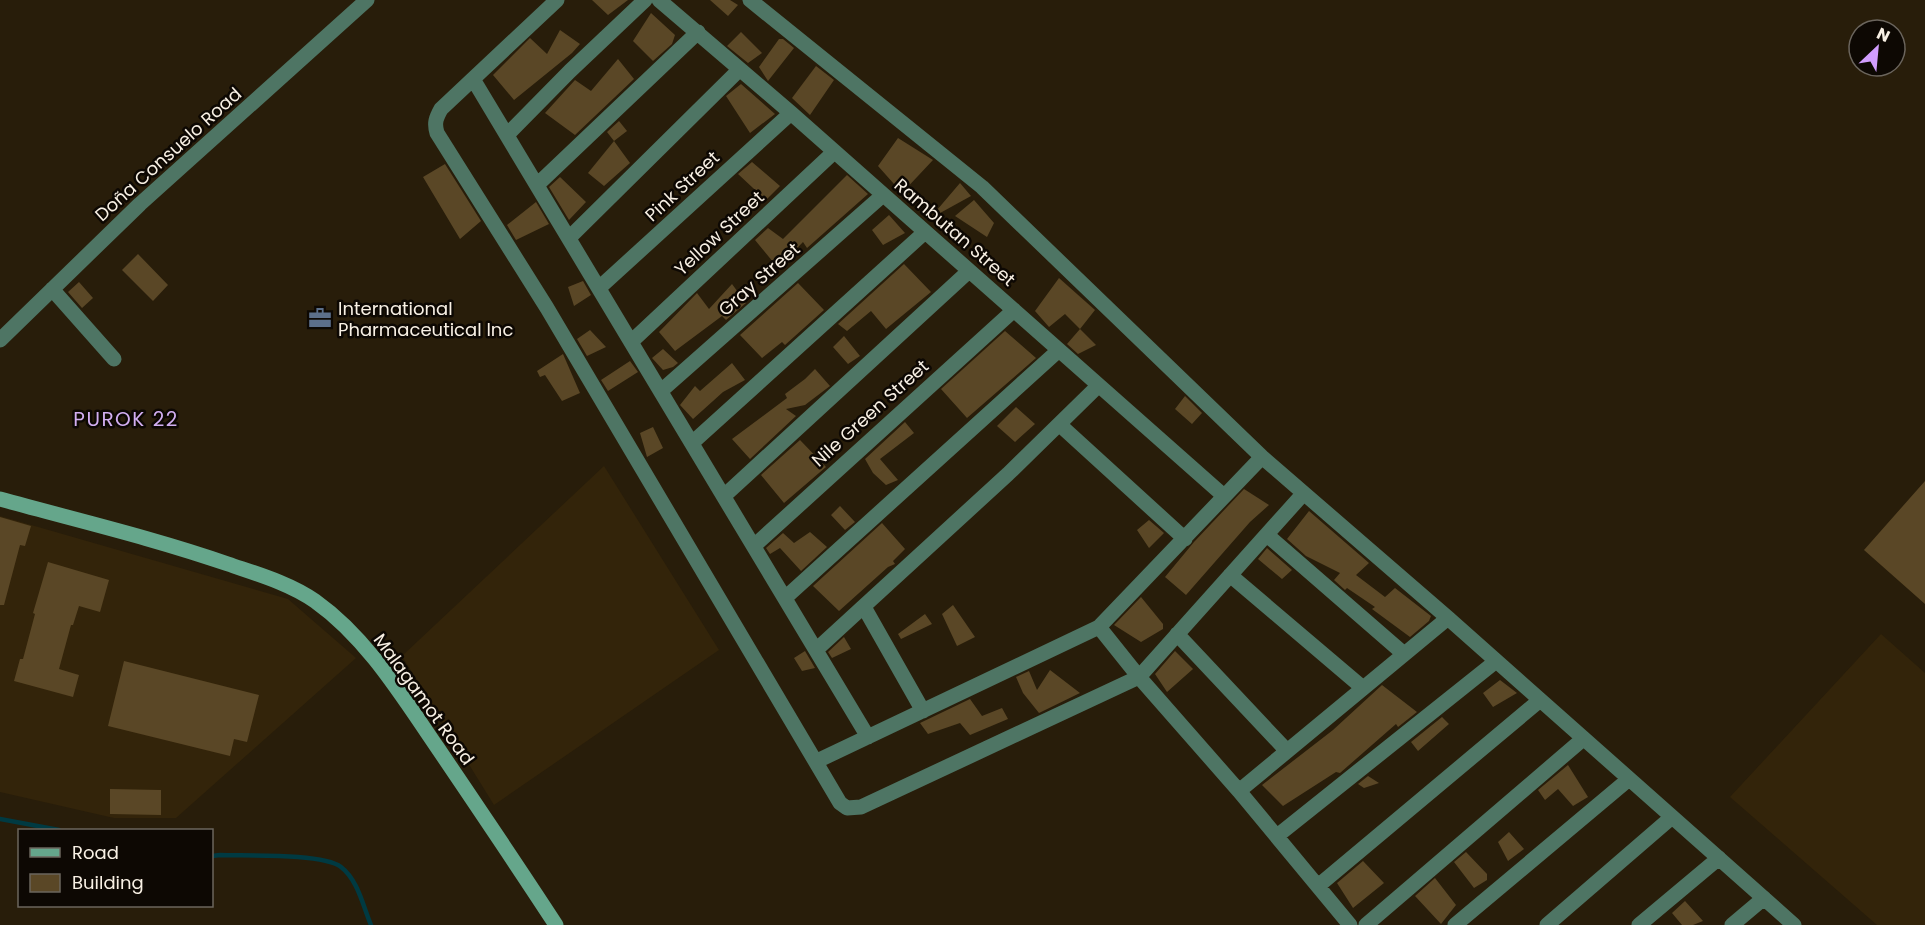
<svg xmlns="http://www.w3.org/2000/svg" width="1925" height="925" font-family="Poppins,sans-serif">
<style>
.built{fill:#33240a}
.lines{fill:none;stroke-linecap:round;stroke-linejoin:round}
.stream{stroke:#003a42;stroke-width:4.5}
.building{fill:#5a4726}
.street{stroke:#4e7564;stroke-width:15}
.secondary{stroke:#65a68b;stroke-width:15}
.labels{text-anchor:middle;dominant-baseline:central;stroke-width:5;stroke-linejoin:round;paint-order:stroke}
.street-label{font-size:18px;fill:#f8f0e4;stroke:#0d0803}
.poi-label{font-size:18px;fill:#f8f0e4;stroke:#0d0803;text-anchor:start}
.neighbourhood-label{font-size:20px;letter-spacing:1.5px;fill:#d2aef1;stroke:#0d0803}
</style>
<rect width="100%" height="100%" fill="#281d0a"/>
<path class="built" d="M604,466L719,650L494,805L402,656Z
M0,516L288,599L356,658L176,818H114L0,792Z
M1881,634L1925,673V925H1877L1730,797Z"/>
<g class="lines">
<path class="stream" d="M0,819L59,830
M212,856L220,855C246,856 323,853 341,867C358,880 363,906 371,925"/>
</g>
<path class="building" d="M592,0H628L608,15Z
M710,0H730L738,5L728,16Z
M651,13L675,35L672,44L653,61L633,41Z
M560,30L580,44L572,53L514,100L493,75L530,38L547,54Z
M741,32L762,53L748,63L727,46Z
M779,39H783L794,48L768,81L759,67Z
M618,59L634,79L575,135L545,113L575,80L591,91Z
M816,66L834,80L810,115L792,98Z
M741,84L775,114L750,133L726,96Z
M619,121L627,131L614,141L607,132Z
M898,138L933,160L902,193L878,166Z
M614,141L630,163L604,186L588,173Z
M752,162L780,186L766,200L738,174Z
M445,164L481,221L460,239L423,177Z
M847,175L868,194L807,248L803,242L778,268L755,240L768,228L783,239Z
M560,177L586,202L569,220L549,187Z
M960,183L971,196L931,218V217Z
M974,200L994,223L987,237L955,216Z
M536,202L549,224L516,240L507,225Z
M889,215L905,233L883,245L872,230Z
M138,254L168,285L153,301L122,270Z
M904,264L931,292L886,329L871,311L847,331L838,324Z
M1059,278L1095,310L1080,329L1065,314L1049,327L1035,311Z
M583,281L591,295L574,306L568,287Z
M79,282L93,298L82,308L68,292Z
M798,283L824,310L785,345L782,342L762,358L740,335Z
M732,284L746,303L726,320L722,316L675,351L659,332L697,293L709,309Z
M1080,329L1096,345L1078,354L1067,344Z
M590,330L606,347L587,356L577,339Z
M1005,331L1036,358L967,418L941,389Z
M844,336L860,356L848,364L833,347Z
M663,349L678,363L673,367L663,370L652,358Z
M563,354L580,393L562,401L545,375L540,377L537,371Z
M630,361L638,372L608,391L601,380Z
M732,363L745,380L723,392L693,419L680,405L695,386L700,391Z
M815,369L830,386L805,405L786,409L796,416L750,459L732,439L787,398L785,394L805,379Z
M1185,396L1202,413L1192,424L1175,409Z
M1016,407L1035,424L1015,442L997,426Z
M905,422L914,433L880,459L898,480L886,485L873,473L865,459Z
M653,427L663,448L647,457L640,433Z
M800,440L826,467L784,503L761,475Z
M1925,481V604L1864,550Z
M1244,489L1269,505L1250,522L1186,595L1165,577L1194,542Z
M840,506L855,522L845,530L831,515Z
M1309,511L1369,563L1356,575L1385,597L1395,588L1431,616L1429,621L1410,637L1372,609L1375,607L1347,588L1345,590L1334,580L1340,573L1306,556L1287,539Z
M0,517L31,526L25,546L20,545L4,605H0Z
M1149,520L1164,533L1149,548L1137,530Z
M882,523L905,549L893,561L895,564L888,567L839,611L813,586Z
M810,532L827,547L801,571L780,548L770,554L766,548L783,533L794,543Z
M1267,548L1292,570L1282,579L1258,559Z
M48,562L109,580L100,612L79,606L73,625H71L59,669L79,675L73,697L14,681L20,659H23L35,614L33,613Z
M1141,597L1163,624V629L1141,642L1114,625Z
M953,605L975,637L957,646L942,614Z
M925,614L932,624L901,639L898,634Z
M844,637L851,649L832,658L828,652Z
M805,651L815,668L802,671L794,658Z
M1175,651L1193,669L1167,692L1155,674Z
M124,661L259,695L247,742L234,739L230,756L108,726Z
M1050,670L1080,693L1039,713L1023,693L1016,677L1029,671L1037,690Z
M1500,680L1517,693L1493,707L1483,693Z
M1382,685L1417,712L1398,727L1396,724L1340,773L1336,772L1283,806L1262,785L1333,730Z
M970,699L982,716L1002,708L1008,719L970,735L960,723L928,734L920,723Z
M1442,717L1449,724L1418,751L1411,742Z
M1568,765L1588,797L1573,806L1558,789L1545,800L1538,790Z
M1368,776L1379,783L1364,788L1358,784Z
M110,789L161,790V815L110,814Z
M1509,832L1524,849L1508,861L1498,842Z
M1466,852L1487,874V880L1474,888L1454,862Z
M1363,861L1384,883L1353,908L1337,883Z
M1435,878L1456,905L1441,924L1415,896Z
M1685,901L1703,921L1693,925H1682L1672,913Z"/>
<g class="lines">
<path class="street" d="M557,0L441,109C436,118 434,123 437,133L547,308L840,803L847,808L861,807L1139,677L1303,494
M659,0L791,113L1224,496
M750,0L982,187L1262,457L1448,618L1794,925
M473,79L868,737
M507,135L570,71L645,0
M537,185L698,32
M569,238L739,70
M599,288L791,113
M52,289L114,359
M0,340L140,204L367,0
M631,342L834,152
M661,391L883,195
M1060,425L1185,539
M692,443L925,232
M724,496L969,271
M1267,535L1404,654
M754,546L1014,310
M1230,575L1363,688
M785,598L1059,350
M864,607L923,711
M1099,627L1139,677L1239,791L1350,925
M1177,634L1287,751
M816,650L1008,474L1098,386
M817,761L1099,627L1262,457
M1239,791L1448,618
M1277,836L1495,662
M1318,886L1539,701
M1366,925L1583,739
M1455,925L1629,779
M1547,925L1672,817
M1639,925L1719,858
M1732,925L1764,898"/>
<path class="secondary" d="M0,499C76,520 153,538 228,564C257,574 289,583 315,601C367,638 402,696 437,747C477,806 517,865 556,925"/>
</g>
<defs>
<g id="office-bare" transform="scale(1.8)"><path d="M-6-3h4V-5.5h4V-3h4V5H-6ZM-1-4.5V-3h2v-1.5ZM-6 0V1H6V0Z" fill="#5c6f8a" stroke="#0d0803" stroke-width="2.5" paint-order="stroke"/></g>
</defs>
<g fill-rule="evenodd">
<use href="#office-bare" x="320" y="318"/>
</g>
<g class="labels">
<g class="street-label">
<text transform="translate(168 154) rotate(-42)">Doña Consuelo Road</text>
<text transform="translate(682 186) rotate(-43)">Pink Street</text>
<text transform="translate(955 232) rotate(41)">Rambutan Street</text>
<text transform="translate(719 233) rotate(-43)">Yellow Street</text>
<text transform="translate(759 279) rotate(-41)">Gray Street</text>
<text transform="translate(870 413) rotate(-42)">Nile Green Street</text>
<text transform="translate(424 699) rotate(54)">Malagamot Road</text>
</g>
<g class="poi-label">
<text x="338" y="308">International<tspan x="338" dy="21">Pharmaceutical Inc</tspan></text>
</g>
<g class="neighbourhood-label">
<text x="126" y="419">PUROK 22</text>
</g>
</g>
<rect x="18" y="829" width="195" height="78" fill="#0d0803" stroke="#6b655d" stroke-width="1.5"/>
<rect x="30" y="848" width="30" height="9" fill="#65a68b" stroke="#6b655d" stroke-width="1.5"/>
<text x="72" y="859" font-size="18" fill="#f8f0e4">Road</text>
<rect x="30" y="874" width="30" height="18" fill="#5a4726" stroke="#6b655d" stroke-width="1.5"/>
<text x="72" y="889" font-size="18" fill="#f8f0e4">Building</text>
<g transform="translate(1877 48) rotate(26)"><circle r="28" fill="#0d0803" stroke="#6b655d" stroke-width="1.5"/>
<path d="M0-4.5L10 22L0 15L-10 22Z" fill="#d19dfe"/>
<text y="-9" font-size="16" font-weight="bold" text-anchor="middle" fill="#f8f0e4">N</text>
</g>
</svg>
